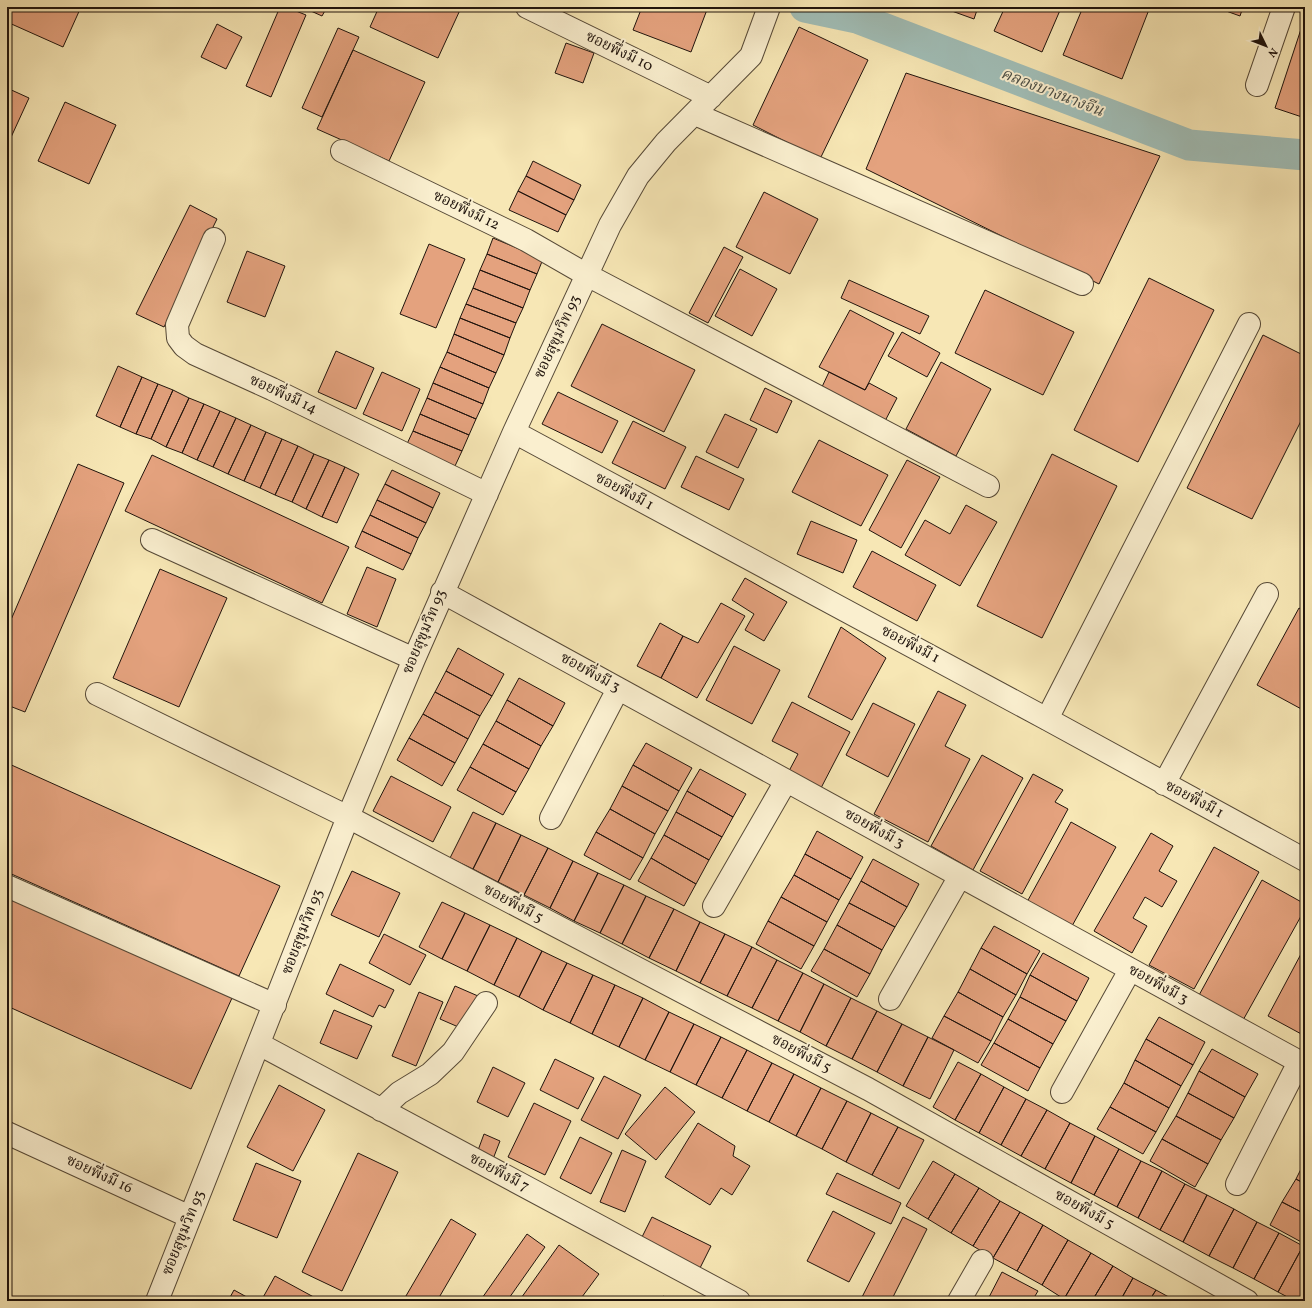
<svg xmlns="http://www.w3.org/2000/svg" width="1312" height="1308" font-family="Vollkorn,'Noto Serif Thai',serif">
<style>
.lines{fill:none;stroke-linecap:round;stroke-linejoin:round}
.canal{stroke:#a1beb7;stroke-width:31}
.building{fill:#e4a27e;stroke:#20140d}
.minor-casing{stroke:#564937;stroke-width:24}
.minor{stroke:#faefcf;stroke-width:22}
.labels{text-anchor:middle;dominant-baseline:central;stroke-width:4;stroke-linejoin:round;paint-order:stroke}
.street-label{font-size:15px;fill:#20140d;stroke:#faefcf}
.water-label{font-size:16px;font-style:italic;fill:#4d5048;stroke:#faefcf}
</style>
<rect width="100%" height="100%" fill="#f7e7b5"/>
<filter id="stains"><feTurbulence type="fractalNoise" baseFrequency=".005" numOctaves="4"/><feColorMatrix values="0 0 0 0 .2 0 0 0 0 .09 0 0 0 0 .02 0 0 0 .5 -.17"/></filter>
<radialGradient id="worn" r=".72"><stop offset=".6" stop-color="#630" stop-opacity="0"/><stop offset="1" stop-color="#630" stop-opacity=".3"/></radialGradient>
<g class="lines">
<path class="canal" d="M805,7L857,18L1189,145L1305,155"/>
</g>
<path class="building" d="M7,7H81L63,47L7,22Z
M280,7H286L306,15L271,97L246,86Z
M302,7H327L322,16Z
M379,7H454L460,10L438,58L370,27Z
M642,7H708L691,52L633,30Z
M951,7H978L974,19L949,10Z
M1005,7L1061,8L1042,52L994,31Z
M1083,7H1150L1122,79L1063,55Z
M1215,7H1243L1240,16Z
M1305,17V118L1275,108Z
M217,24L242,37L226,69L201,57Z
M799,27L868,60L820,159L753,125Z
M338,28L359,37L322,117L302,108Z
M566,43L594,53L583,83L555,73Z
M353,50L425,82L389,161L317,129Z
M906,73L1160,156L1099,284L866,169Z
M7,88L29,98L7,146Z
M65,102L116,125L89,184L38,161Z
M533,161L581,185L574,200L526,176Z
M526,176L574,200L566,215L518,191Z
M518,191L566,215L558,232L509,210Z
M764,192L818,219L790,274L736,247Z
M190,205L217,219L164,327L136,314Z
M493,238L543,259L537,274L487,254Z
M429,244L465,259L436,328L400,314Z
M724,247L743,257L708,323L689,313Z
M247,251L285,266L265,317L227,302Z
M487,254L537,274L530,290L480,270Z
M740,269L777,289L752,336L715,316Z
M480,270L530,290L523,308L473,288Z
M1149,278L1214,310L1138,462L1074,430Z
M849,280L929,316L920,334L841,298Z
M473,288L523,308L516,323L466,304Z
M985,290L1074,332L1043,395L955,353Z
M466,304L516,323L510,338L460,318Z
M850,310L894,333L865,390L819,367Z
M460,318L510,338L504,355L454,334Z
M602,324L695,370L664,432L571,386Z
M902,332L940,353L927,377L888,356Z
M454,334L504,355L496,373L447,352Z
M1263,335L1305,356V413L1252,519L1187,488Z
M336,351L374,368L356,409L318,392Z
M447,352L496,373L489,388L440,367Z
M941,362L991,389L956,456L906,429Z
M118,366L142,377L120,427L96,416Z
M440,367L489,388L483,404L433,383Z
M382,372L420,389L402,431L363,414Z
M829,372L865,390L869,383L897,398L884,423L821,389Z
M142,377L158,384L136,434L120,427Z
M433,383L483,404L476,419L427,398Z
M158,384L173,390L151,439L136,434Z
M765,388L792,401L777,433L750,420Z
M173,390L189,398L166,447L151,439Z
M558,392L618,421L602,453L542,424Z
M189,398L204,404L182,453L166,447Z
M427,398L476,419L469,435L420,414Z
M204,404L220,411L197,460L182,453Z
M220,411L236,418L213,467L197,460Z
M420,414L469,435L462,451L413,431Z
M725,414L757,429L738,468L706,452Z
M236,418L251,425L228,474L213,467Z
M633,421L686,447L665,489L612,463Z
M251,425L266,432L244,481L228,474Z
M413,431L462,451L455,466L406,446Z
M266,432L282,439L260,488L244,481Z
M282,439L298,446L275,495L260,488Z
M819,440L888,475L861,526L792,492Z
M298,446L314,454L292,502L275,495Z
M314,454L329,460L306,509L292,502Z
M1052,454L1117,486L1042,638L977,606Z
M152,455L349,547L322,603L125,511Z
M696,456L744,479L729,510L681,487Z
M329,460L345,467L322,517L306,509Z
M907,460L940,477L901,548L869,530Z
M78,464L124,483L25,712L7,705V629Z
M345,467L359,474L337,523L322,517Z
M392,470L440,493L433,508L385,484Z
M385,484L433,508L426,523L377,500Z
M377,500L426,523L418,538L370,515Z
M966,505L997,522L960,586L905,555L925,520L950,534Z
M370,515L418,538L411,554L362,531Z
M811,521L857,540L843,573L797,554Z
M362,531L411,554L403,570L355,547Z
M872,551L936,585L917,621L853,587Z
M367,567L396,579L377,627L347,614Z
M160,569L227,598L179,707L113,678Z
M745,578L787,602L764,641L745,630L754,614L732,600Z
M721,603L745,616L697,698L661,678L683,636L698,643Z
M1299,608L1305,611V711L1257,685Z
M660,623L683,636L661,678L637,666Z
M841,627L886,658L852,720L808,697Z
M734,646L780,670L752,724L706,700Z
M458,648L504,674L492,696L446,671Z
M446,671L492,696L480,716L435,692Z
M519,678L565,703L553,726L507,700Z
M938,691L966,705L945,746L970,759L928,842L874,814Z
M435,692L480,716L468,739L423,714Z
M507,700L553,726L541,746L496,721Z
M792,702L850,732L821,788L789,771L798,754L772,741Z
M873,703L915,724L888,777L846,755Z
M423,714L468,739L455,763L409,738Z
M496,721L541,746L529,769L483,744Z
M409,738L455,763L442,786L397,760Z
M646,743L692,768L679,791L633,765Z
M483,744L529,769L516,792L470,767Z
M982,755L1023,778L973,870L931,846Z
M7,763L280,886L239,976L7,872Z
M633,765L679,791L668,811L622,786Z
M470,767L516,792L503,815L457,790Z
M700,769L746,794L733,817L687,791Z
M1033,774L1063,790L1055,802L1068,809L1022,894L980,871Z
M391,776L451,807L433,842L373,811Z
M622,786L668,811L655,834L610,809Z
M687,791L733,817L722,837L676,812Z
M610,809L655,834L643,858L596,832Z
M473,812L496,823L473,869L450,858Z
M676,812L722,837L709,860L664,835Z
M1071,822L1116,847L1072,926L1027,902Z
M496,823L521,835L498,882L473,869Z
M817,831L863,857L851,879L805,854Z
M596,832L643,858L630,880L584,855Z
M1151,833L1173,846L1159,871L1177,881L1162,907L1145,897L1133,918L1147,926L1132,953L1094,931Z
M521,835L548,848L524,895L498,882Z
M664,835L709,860L696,884L651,858Z
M1214,847L1259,872L1194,989L1149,965Z
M548,848L573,861L550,908L524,895Z
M805,854L851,879L839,900L794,875Z
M651,858L696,884L684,906L638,881Z
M873,859L919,884L907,907L861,881Z
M573,861L598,873L574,921L550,908Z
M352,871L400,893L379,937L331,915Z
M598,873L624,885L600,933L574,921Z
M794,875L839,900L827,922L781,897Z
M1262,880L1305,904V909L1242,1022L1198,997Z
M861,881L907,907L895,927L849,903Z
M624,885L646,896L622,944L600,933Z
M646,896L674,909L649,958L622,944Z
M7,897L232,998L191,1089L7,1006Z
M781,897L827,922L814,946L768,921Z
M442,902L465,913L442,959L419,947Z
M849,903L895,927L882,950L837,925Z
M674,909L700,922L676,971L649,958Z
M465,913L490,925L467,971L442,959Z
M768,921L814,946L801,969L756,944Z
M700,922L725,934L700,983L676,971Z
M490,925L517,938L494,985L467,971Z
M837,925L882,950L870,974L824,949Z
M994,926L1040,951L1027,974L981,948Z
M384,934L426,955L410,985L369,963Z
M725,934L752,947L727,996L700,983Z
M517,938L542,951L519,997L494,985Z
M752,947L777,960L752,1008L727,996Z
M981,948L1027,974L1016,995L970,969Z
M824,949L870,974L857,997L811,971Z
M542,951L567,963L543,1010L519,997Z
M1043,953L1089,978L1077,1001L1030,975Z
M1301,954L1305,956V1036L1268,1016Z
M777,960L803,973L778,1021L752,1008Z
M567,963L593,975L570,1023L543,1010Z
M340,964L394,990L385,1008L379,1005L373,1017L326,994Z
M970,969L1016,995L1003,1017L958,992Z
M803,973L824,984L800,1032L778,1021Z
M593,975L615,985L592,1034L570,1023Z
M1030,975L1077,1001L1066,1021L1020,997Z
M824,984L851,998L826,1046L800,1032Z
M615,985L643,998L619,1047L592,1034Z
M455,986L478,996L463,1029L440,1019Z
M419,992L443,1002L416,1066L392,1056Z
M958,992L1003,1017L991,1041L944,1016Z
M1020,997L1066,1021L1053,1044L1008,1019Z
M643,998L669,1012L645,1060L619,1047Z
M851,998L877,1011L852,1059L826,1046Z
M334,1010L372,1026L357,1059L320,1043Z
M877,1011L902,1024L877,1072L852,1059Z
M669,1012L694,1024L670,1072L645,1060Z
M944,1016L991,1041L978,1063L932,1038Z
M1159,1017L1205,1042L1193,1065L1146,1039Z
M1008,1019L1053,1044L1040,1068L994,1043Z
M694,1024L721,1037L696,1085L670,1072Z
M902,1024L928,1037L903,1086L877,1072Z
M721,1037L747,1050L722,1098L696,1085Z
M928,1037L954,1050L930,1099L903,1086Z
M1146,1039L1193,1065L1181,1086L1135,1060Z
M994,1043L1040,1068L1028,1091L981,1065Z
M1212,1049L1258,1074L1245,1097L1199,1071Z
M747,1050L772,1063L747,1111L722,1098Z
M555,1059L594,1078L578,1109L540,1090Z
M1135,1060L1181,1086L1169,1108L1124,1083Z
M958,1062L981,1074L955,1120L933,1107Z
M772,1063L794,1074L769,1122L747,1111Z
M493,1067L525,1083L508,1117L477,1102Z
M1199,1071L1245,1097L1234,1118L1188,1093Z
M794,1074L821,1088L796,1136L769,1122Z
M981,1074L1004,1087L979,1133L955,1120Z
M604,1076L641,1095L618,1139L581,1120Z
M1124,1083L1169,1108L1156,1132L1110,1107Z
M279,1085L325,1110L293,1171L247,1147Z
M665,1087L695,1112L656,1160L625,1134Z
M1004,1087L1026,1099L1001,1145L979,1133Z
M821,1088L847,1101L822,1149L796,1136Z
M1188,1093L1234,1118L1221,1140L1176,1116Z
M1026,1099L1047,1110L1021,1156L1001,1145Z
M847,1101L871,1113L846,1162L822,1149Z
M534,1103L571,1121L545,1175L508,1157Z
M1110,1107L1156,1132L1143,1154L1097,1129Z
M1047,1110L1070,1123L1045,1169L1021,1156Z
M871,1113L898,1127L872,1175L846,1162Z
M1176,1116L1221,1140L1208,1164L1162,1139Z
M698,1123L735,1146L733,1156L750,1166L732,1195L721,1188L710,1205L665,1177Z
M1070,1123L1095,1136L1071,1183L1045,1169Z
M898,1127L924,1140L899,1189L872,1175Z
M484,1134L500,1141L493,1159L477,1153Z
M1095,1136L1119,1149L1094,1195L1071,1183Z
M580,1137L612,1153L591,1194L560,1178Z
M1162,1139L1208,1164L1195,1187L1150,1161Z
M1119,1149L1141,1161L1117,1207L1094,1195Z
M622,1150L646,1161L625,1212L600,1202Z
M358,1153L398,1172L342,1291L302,1272Z
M933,1161L955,1174L928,1219L906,1206Z
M1141,1161L1162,1171L1138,1218L1117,1207Z
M1305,1161V1184L1296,1179Z
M256,1163L301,1181L277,1238L233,1220Z
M1162,1171L1185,1184L1160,1230L1138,1218Z
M837,1173L901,1203L891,1224L826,1194Z
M955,1174L979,1188L951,1233L928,1219Z
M1296,1179L1305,1184V1214L1282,1202Z
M1185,1184L1207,1195L1183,1242L1160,1230Z
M979,1188L1000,1201L973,1246L951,1233Z
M1207,1195L1234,1209L1209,1256L1183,1242Z
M1000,1201L1020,1212L993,1258L973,1246Z
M1282,1202L1305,1214V1244L1270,1225Z
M1234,1209L1257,1222L1233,1268L1209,1256Z
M833,1211L875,1233L849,1282L807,1261Z
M1020,1212L1043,1225L1017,1271L993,1258Z
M652,1217L711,1246L700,1268L641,1239Z
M903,1217L927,1229L891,1301H860Z
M451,1219L476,1234L437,1301H403Z
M1257,1222L1279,1233L1254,1279L1233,1268Z
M1043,1225L1068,1240L1042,1285L1017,1271Z
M1279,1233L1303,1246L1278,1292L1254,1279Z
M527,1234L545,1247L507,1301H480Z
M1068,1240L1091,1253L1064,1299L1042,1285Z
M559,1245L599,1274L579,1301H519Z
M1303,1246L1305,1248V1300L1295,1301L1278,1292Z
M1091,1253L1113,1266L1092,1301H1069L1064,1299Z
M1113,1266L1133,1278L1120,1301H1092Z
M1002,1272L1038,1291L1032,1301H987Z
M275,1276L321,1301H261Z
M1133,1278L1156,1290L1149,1301H1120Z
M234,1290L254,1301H228Z
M1156,1290L1176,1301H1149Z
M663,1296L672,1301H661Z
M1045,1297L1053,1301H1043Z"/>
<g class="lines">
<g class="minor-casing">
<path id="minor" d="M527,7L711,97
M1257,85L1284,7
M695,114L1082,284
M342,151L526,240L587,275L988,486
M214,239L177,325L178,338L184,346L195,354L272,389L487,494
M514,432L1047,719L1305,860
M152,540L414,659
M442,592L1305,1065
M97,694L348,817L868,1089L1247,1301
M1047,719L1249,324
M1164,784L1267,594
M551,818L618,689
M7,886L275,1005
M714,906L786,781
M890,999L960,876
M259,1044L739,1301
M1062,1092L1130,970
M381,1110L399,1093L430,1074L453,1052L486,1003
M7,1133L190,1217
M1237,1184L1299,1062
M157,1301L348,817L414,659L514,432L610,225L638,176L666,142L751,56L769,7
M959,1301L982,1261"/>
</g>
<use href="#minor" class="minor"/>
</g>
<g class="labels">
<g class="street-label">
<text transform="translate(619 52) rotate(26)">ซอยพึ่งมี 10</text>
<text transform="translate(466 211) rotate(26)">ซอยพึ่งมี 12</text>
<text transform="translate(558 337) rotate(-65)">ซอยสุขุมวิท 93</text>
<text transform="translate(283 395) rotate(25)">ซอยพึ่งมี 14</text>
<text transform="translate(624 492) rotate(28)">ซอยพึ่งมี 1</text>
<text transform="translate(425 632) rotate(-67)">ซอยสุขุมวิท 93</text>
<text transform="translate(910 645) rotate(28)">ซอยพึ่งมี 1</text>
<text transform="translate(590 673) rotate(29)">ซอยพึ่งมี 3</text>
<text transform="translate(1194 800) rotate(28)">ซอยพึ่งมี 1</text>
<text transform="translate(874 829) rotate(29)">ซอยพึ่งมี 3</text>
<text transform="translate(513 904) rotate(28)">ซอยพึ่งมี 5</text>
<text transform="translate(303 932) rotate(-69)">ซอยสุขุมวิท 93</text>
<text transform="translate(1158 985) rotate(29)">ซอยพึ่งมี 3</text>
<text transform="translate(801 1054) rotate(28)">ซอยพึ่งมี 5</text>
<text transform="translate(499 1173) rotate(28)">ซอยพึ่งมี 7</text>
<text transform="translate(99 1175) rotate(25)">ซอยพึ่งมี 16</text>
<text transform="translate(1084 1210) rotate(29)">ซอยพึ่งมี 5</text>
<text transform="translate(184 1233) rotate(-68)">ซอยสุขุมวิท 93</text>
</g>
<g class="water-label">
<text transform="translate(1052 93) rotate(21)">คลองบางนางจีน</text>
</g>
</g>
<rect width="1312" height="1308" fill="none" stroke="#f7e7b5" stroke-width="24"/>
<rect x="8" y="8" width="1296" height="1292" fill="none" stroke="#20140d" stroke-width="2"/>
<rect x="12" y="12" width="1288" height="1284" fill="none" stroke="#20140d"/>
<g transform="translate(1266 46) rotate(133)" stroke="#faefcf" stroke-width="3" paint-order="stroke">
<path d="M0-3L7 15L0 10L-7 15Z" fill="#20140d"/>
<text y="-6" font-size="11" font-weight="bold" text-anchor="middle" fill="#20140d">N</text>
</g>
<rect width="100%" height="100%" filter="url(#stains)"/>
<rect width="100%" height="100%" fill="url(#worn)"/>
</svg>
